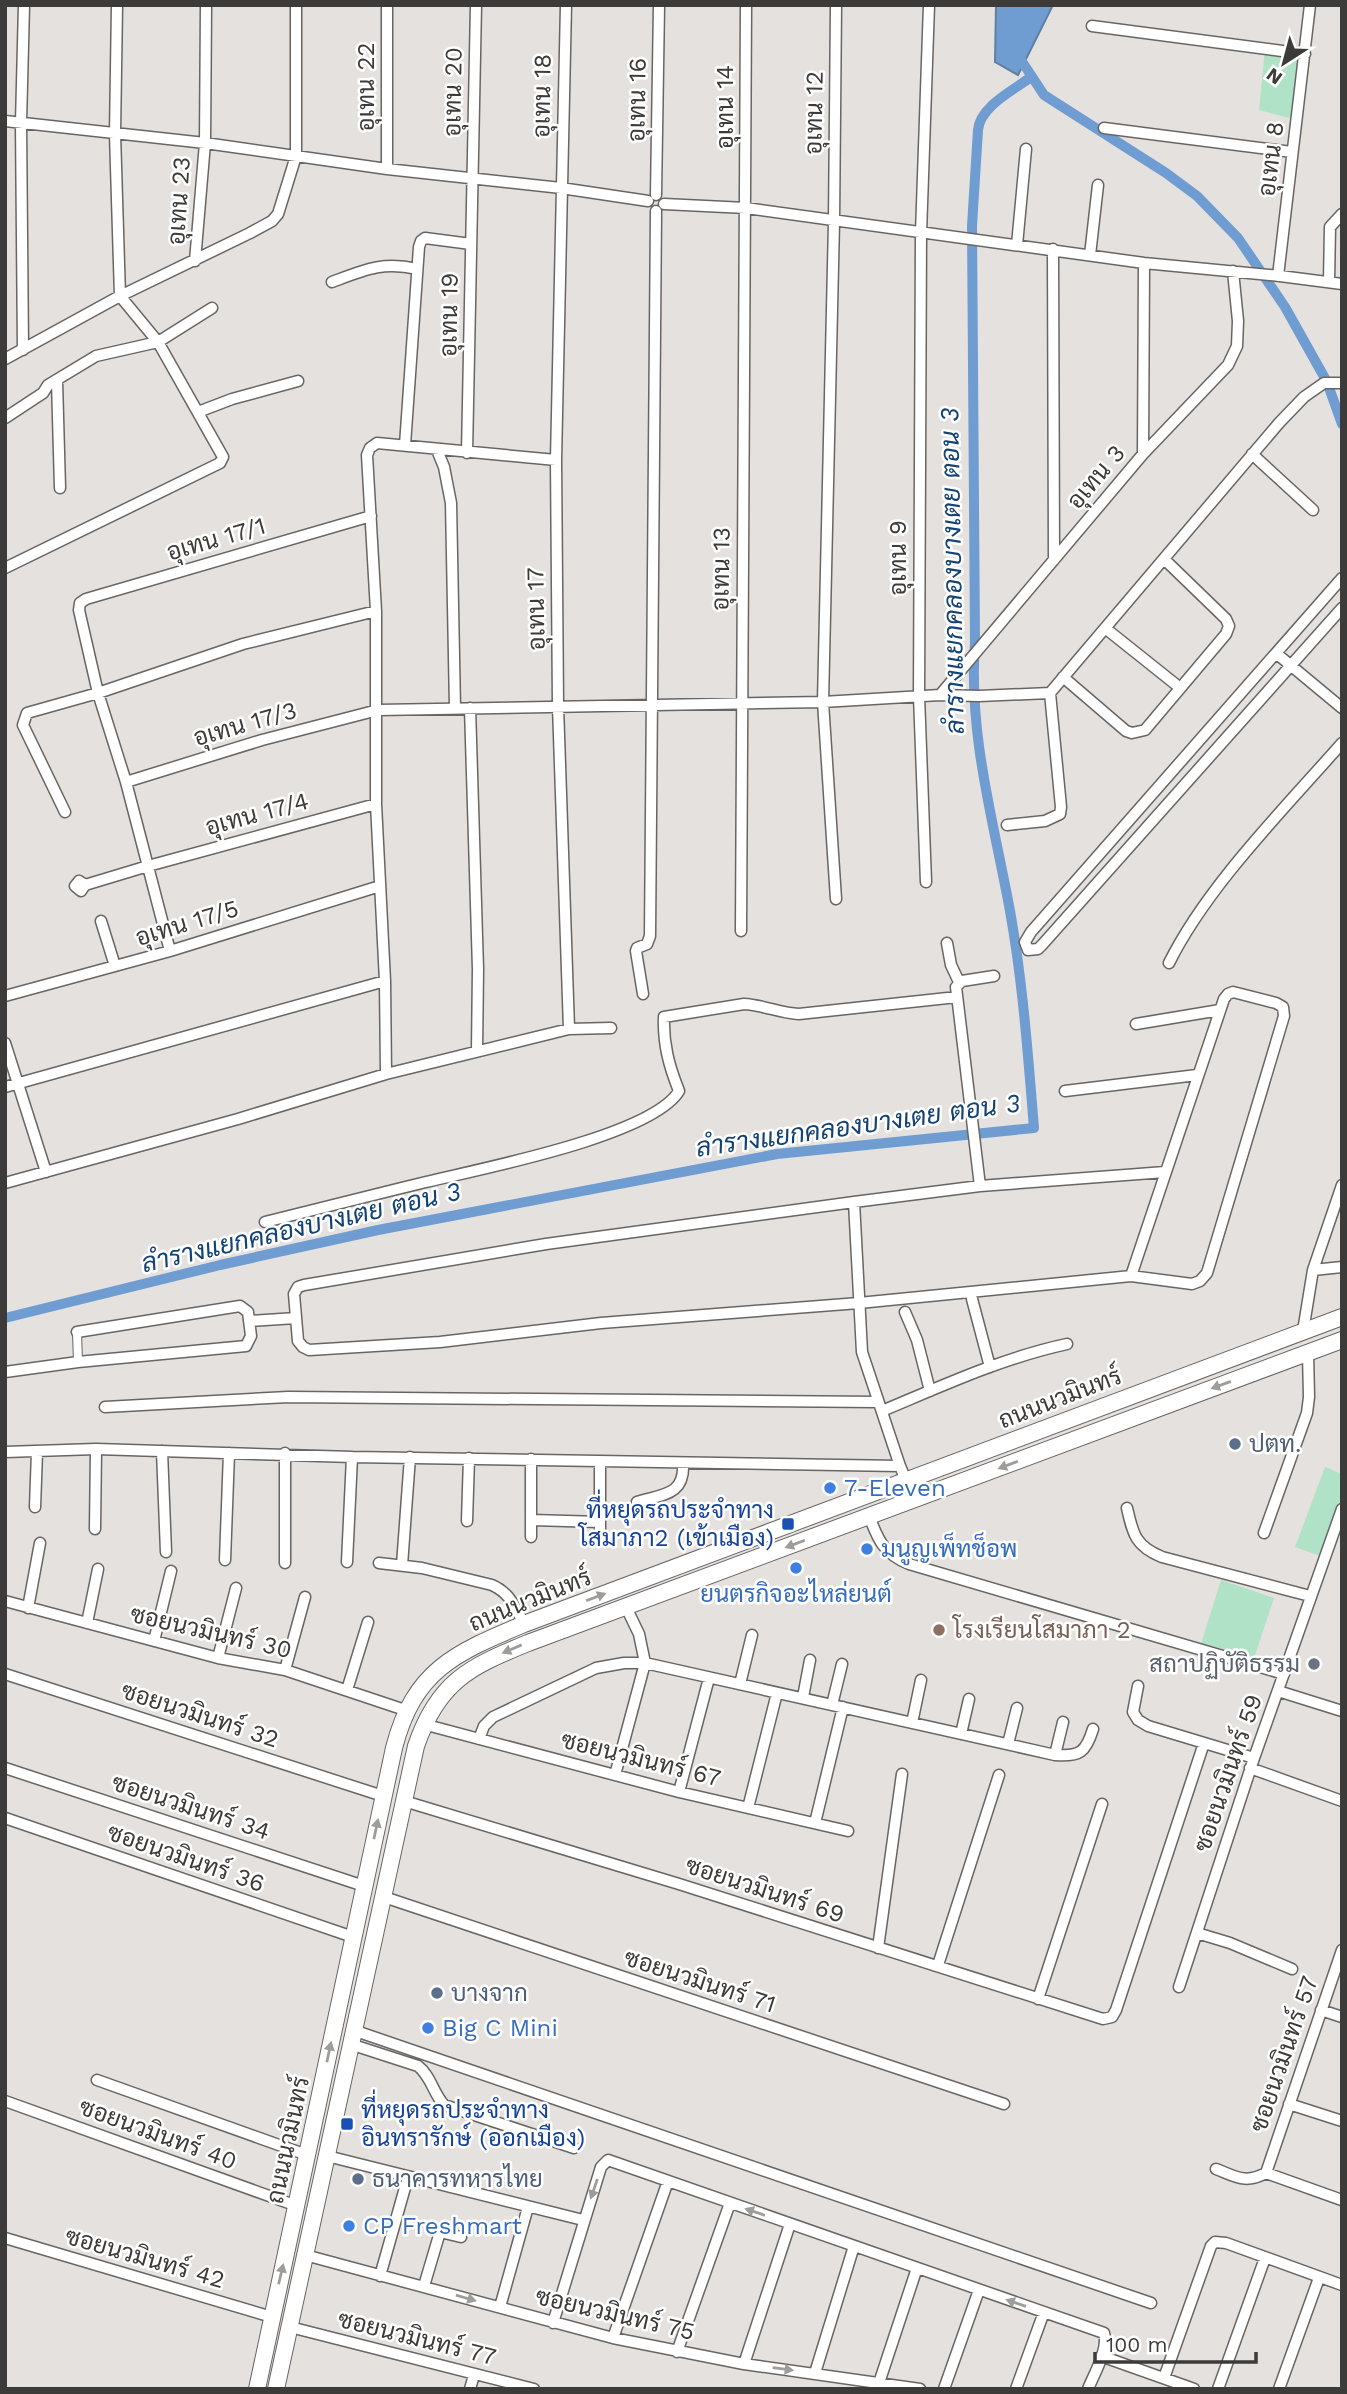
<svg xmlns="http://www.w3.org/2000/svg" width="1347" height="2394" font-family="'Work Sans',Sarabun,sans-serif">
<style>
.green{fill:#afe2c7}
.water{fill:#6f9cd1;stroke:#607fa4;stroke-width:2}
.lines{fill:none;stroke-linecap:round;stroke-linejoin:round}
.canal{stroke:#6f9cd1;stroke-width:10}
.pedestrian-casing{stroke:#696563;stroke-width:10}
.minor-casing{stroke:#696563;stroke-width:13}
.secondary-casing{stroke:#696563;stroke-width:18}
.pedestrian{stroke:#fff;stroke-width:8}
.minor{stroke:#fff;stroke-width:10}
.secondary{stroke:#fff;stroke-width:16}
.oneway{fill:#9e9d9c}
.service-dot{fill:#5c6f8a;stroke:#fff;stroke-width:2.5}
.shop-dot{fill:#3f7fe0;stroke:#fff;stroke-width:2.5}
.transit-dot{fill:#1a4fb4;stroke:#fff;stroke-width:2.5}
.education-dot{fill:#8d6e63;stroke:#fff;stroke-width:2.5}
.worship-dot{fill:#6b7280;stroke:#fff;stroke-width:2.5}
.labels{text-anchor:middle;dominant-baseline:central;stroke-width:5;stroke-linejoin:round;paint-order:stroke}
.street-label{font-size:24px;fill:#3d3b3a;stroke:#fff}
.service-label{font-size:24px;fill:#4e5e75;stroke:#fff;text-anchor:start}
.shop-label{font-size:24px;fill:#366cbe;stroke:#fff;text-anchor:start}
.transit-label{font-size:24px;fill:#164399;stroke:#fff;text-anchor:end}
.education-label{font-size:24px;fill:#785e54;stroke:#fff;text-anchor:start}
.worship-label{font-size:24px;fill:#5b616d;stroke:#fff;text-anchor:end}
.water-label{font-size:26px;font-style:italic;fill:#134274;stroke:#fff}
</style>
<rect width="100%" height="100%" fill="#e5e1de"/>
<path class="green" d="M1265,49L1305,54L1297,120L1259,110Z
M1325,1467L1342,1474V1498L1320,1556L1295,1547Z
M1221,1580L1274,1598L1252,1664L1200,1647Z"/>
<path class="water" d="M996,5H1053L1018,75L995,62Z"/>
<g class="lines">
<path class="canal" d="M1017,54L1044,95L1166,173L1197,196L1238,238L1285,307L1327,382L1342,424
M5,1318L220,1265L378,1230L777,1154L1034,1128C1028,1056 1023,983 1010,911C994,823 968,734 975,643L972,226L978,130C980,106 1014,90 1031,77"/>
<g class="pedestrian-casing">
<path id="pedestrian" d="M77,1332L78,1362"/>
</g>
<g class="minor-casing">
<path id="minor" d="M387,5V169
M566,5L556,460L558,706L569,1029
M836,5L834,222L823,702L836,899
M1092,26L1305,54
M5,121L205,143L387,169L561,188L648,201
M1104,128L1292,152
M656,195L659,5
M664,204L746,208L1144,263L1280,276L1342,284
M1017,245L1026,149
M1053,249L1054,560
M1090,255L1098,185
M195,261L205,143L206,5
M1278,276L1310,5
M332,282C364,270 383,261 417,269
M1329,282L1330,227L1342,214
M23,350L21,123L24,5
M5,359L120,296L250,233L272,221L278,214L296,156V5
M57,381L60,488
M198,412L232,399L298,381
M5,418L43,393L48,385L96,356L158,342L212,308
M405,445L419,247L421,241L425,238L471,244
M437,450L444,467L451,503L455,708
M467,453L476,5
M1143,454L1144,263
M1252,454L1313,510
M5,568L220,463L223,457L158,342L120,296L115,134L117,5
M1342,578L1031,932L1025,942L1028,950L1038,949L1042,945L1342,608
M1105,628L1179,687
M1277,654L1342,708
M1063,677L1126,731L1132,733L1145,730L1226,634L1229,626L1226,619L1164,559
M940,695L1143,454L1228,365L1237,346L1238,321L1233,271
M470,708L478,969L477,1051
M126,782L262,740L378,710L823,702L940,695L979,696L1050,693
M65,812L23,725L27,713L98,693L243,644L376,611
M1007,825L1045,821L1060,814L1061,807L1050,693L1279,423L1304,397L1324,383H1342
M926,882L919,696L921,233L929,5
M85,885L79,881L75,886L81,891L85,885L148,866L376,804
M101,921L115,966
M741,931L746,5
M947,943L951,965L959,982
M170,951L126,782L98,693L79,610L80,603L86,599L371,516
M1169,963C1207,886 1285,808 1342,743
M643,994L636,951L637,948L647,944L650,936L656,211
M5,996L170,951L380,886
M1136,1024L1220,1010
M5,1043L46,1172
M386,1074L385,981L376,804V611L367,455L370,448L377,443L556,460
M5,1087L385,981
M1065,1091L1197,1075
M5,1183L238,1119L386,1074L569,1029L611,1028
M980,1186L956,987L962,981L994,976
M854,1202L862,1352L900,1466L914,1500
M265,1222C318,1209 372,1195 426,1182C479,1169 652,1136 679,1091C669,1066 663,1044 664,1017L744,1004C763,1005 780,1013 799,1014L957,997
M1313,1270L1342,1267
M1131,1276L1224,999L1228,994L1233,992L1276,1003L1283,1007L1284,1016L1207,1273L1200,1281L1192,1284L1131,1276L859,1303L601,1323L440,1342L309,1350L303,1347L298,1341L294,1294L298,1287L304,1285L546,1244L854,1202L980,1186L1165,1172
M972,1299L990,1367
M905,1312L917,1340L930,1391
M249,1321L296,1318
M1303,1331L1313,1270L1342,1185
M5,1372L78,1362L246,1346L251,1336L248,1312L240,1306L77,1332
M105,1407L288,1397L878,1402
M882,1411C942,1386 1002,1358 1067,1344
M162,1451L166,1552
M5,1452L96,1449L352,1457L900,1466
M531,1459V1537
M637,1502C662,1494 685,1496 683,1463
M35,1507L37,1452
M1127,1508C1133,1534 1135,1546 1162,1557L1310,1596
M869,1516C878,1540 884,1554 909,1564L1284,1674
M532,1520L600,1522
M467,1521L469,1458
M95,1529L96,1449
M1264,1533L1307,1413L1309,1397L1308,1353
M600,1541V1462
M225,1560L229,1453
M347,1562L352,1457
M285,1563V1453
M379,1563L422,1568L492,1585C510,1593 515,1607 524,1624
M402,1565L410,1457
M5,1601L218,1658L285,1670L405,1710
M28,1608L40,1543
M87,1623L98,1569
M154,1641L171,1571
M218,1658L236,1588
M285,1670L305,1597
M5,1674L383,1796
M740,1684L752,1635
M1138,1686L1133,1712L1138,1720L1148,1726L1254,1758
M347,1690L368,1622
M1278,1691L1342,1711
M803,1697L810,1660
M832,1705L842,1664
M912,1723L921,1680
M423,1724L679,1792L848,1831
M961,1734L969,1699
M479,1739L484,1726L493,1717L596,1668L624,1663H645L1055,1755C1080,1757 1086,1752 1093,1729
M1008,1744L1017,1708
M1055,1755L1063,1722
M5,1768L364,1886
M1250,1768L1342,1801
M615,1775L645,1663L639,1634L626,1607
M679,1792L709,1678
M404,1801L679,1884L1103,2019L1112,2017L1116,2010L1204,1743
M748,1808L777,1693
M5,1818L353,1937
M815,1823L843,1707
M384,1897L1004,2104
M1197,1933L1230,1943L1292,1969
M878,1948L902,1774
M938,1965L999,1775
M1179,1987L1254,1758L1342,1509
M1038,1999L1102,1804
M1321,2010L1342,2017
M353,2030L1151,2303
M350,2044L418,2066C431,2076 433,2093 444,2105L574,2148
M97,2080L307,2155
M5,2101L297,2206
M1289,2104L1342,2121
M327,2156L583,2220
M1216,2169C1237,2177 1245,2184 1266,2173L1342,2200
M1266,2173L1342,1950
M5,2238L272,2317
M305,2255L613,2338L744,2364L920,2389
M380,2276L408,2177
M424,2286L440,2232L461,2237
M500,2307L528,2207
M553,2323L601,2167L608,2160L1104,2333C1109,2349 1094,2374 1088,2389
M290,2327L534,2389
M613,2338L668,2181
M677,2352L730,2203
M1101,2356L1194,2389
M744,2364L790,2224
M815,2373L854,2246
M1164,2378L1211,2246L1215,2242L1226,2243L1342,2285
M879,2383L917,2268
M470,2389L474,2375
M944,2389L979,2290
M1016,2389L1044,2312
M1218,2389L1265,2258
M1279,2389L1319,2278"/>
</g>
<g class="secondary-casing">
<path id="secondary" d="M257,2389L394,1748C414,1670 455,1653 524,1624L1342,1317
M276,2389L416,1746C438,1682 469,1667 528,1643L1342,1340"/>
</g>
<use href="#pedestrian" class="pedestrian"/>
<use href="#minor" class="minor"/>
<use href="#secondary" class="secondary"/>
</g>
<defs><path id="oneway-solid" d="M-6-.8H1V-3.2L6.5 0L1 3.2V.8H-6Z" transform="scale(1.75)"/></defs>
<g class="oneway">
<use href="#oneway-solid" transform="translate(1221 1385) rotate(160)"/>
<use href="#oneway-solid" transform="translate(1008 1465) rotate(159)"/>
<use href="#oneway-solid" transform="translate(795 1544) rotate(159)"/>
<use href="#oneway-solid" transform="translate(596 1597) rotate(-21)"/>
<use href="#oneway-solid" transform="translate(512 1649) rotate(157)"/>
<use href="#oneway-solid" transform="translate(376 1829) rotate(-78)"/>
<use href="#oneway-solid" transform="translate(329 2052) rotate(-78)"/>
<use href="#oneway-solid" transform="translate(594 2189) rotate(109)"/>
<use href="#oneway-solid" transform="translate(755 2212) rotate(-161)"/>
<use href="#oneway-solid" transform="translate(281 2274) rotate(-77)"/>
<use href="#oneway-solid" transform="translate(466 2298) rotate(16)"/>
<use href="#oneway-solid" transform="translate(1016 2303) rotate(-161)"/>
<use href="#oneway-solid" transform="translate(783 2369) rotate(7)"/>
</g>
<g class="service-dot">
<circle cx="1235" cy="1444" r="7"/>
<circle cx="437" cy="1993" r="7"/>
<circle cx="358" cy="2179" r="7"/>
</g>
<g class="shop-dot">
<circle cx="830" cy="1488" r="7"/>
<circle cx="867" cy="1549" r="7"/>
<circle cx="796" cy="1568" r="7"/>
<circle cx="428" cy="2028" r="7"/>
<circle cx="349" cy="2226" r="7"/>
</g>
<g class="transit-dot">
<rect x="781" y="1517" width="14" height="14" rx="3.5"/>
<rect x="340" y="2117" width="14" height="14" rx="3.5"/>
</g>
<circle class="education-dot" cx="939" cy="1630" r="7"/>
<circle class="worship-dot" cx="1314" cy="1664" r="7"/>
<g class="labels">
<g class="street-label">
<text transform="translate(366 87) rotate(-90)">อุเทน 22</text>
<text transform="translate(453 92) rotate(-89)">อุเทน 20</text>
<text transform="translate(542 96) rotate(-89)">อุเทน 18</text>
<text transform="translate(637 100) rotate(-89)">อุเทน 16</text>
<text transform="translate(725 107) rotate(-90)">อุเทน 14</text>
<text transform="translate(814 113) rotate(-89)">อุเทน 12</text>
<text transform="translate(1271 159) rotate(-83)">อุเทน 8</text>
<text transform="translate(179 201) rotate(-86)">อุเทน 23</text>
<text transform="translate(449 315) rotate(-89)">อุเทน 19</text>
<text transform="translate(1096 477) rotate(-50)">อุเทน 3</text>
<text transform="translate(216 539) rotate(-16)">อุเทน 17/1</text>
<text transform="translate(898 558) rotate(-90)">อุเทน 9</text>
<text transform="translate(721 569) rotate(-89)">อุเทน 13</text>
<text transform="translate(536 609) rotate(-91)">อุเทน 17</text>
<text transform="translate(245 724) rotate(-16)">อุเทน 17/3</text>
<text transform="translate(257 814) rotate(-15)">อุเทน 17/4</text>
<text transform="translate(187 923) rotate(-17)">อุเทน 17/5</text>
<text transform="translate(1060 1398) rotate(-21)">ถนนนวมินทร์</text>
<text transform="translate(530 1600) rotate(-22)">ถนนนวมินทร์</text>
<text transform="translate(211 1632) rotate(13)">ซอยนวมินทร์ 30</text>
<text transform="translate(200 1715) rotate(18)">ซอยนวมินทร์ 32</text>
<text transform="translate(641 1759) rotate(14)">ซอยนวมินทร์ 67</text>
<text transform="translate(1228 1773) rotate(-71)">ซอยนวมินทร์ 59</text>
<text transform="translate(191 1807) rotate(18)">ซอยนวมินทร์ 34</text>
<text transform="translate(186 1858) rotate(19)">ซอยนวมินทร์ 36</text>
<text transform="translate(765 1890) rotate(18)">ซอยนวมินทร์ 69</text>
<text transform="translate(700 1981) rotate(18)">ซอยนวมินทร์ 71</text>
<text transform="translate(1284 2054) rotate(-71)">ซอยนวมินทร์ 57</text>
<text transform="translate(158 2134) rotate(20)">ซอยนวมินทร์ 40</text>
<text transform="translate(288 2140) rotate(-78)">ถนนนวมินทร์</text>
<text transform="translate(145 2258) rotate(16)">ซอยนวมินทร์ 42</text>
<text transform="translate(615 2314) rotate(13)">ซอยนวมินทร์ 75</text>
<text transform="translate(417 2338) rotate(14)">ซอยนวมินทร์ 77</text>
</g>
<g class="service-label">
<text x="1249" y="1444">ปตท.</text>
<text x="451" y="1993">บางจาก</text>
<text x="372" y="2179">ธนาคารทหารไทย</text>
</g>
<g class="shop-label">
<text x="844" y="1488">7-Eleven</text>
<text x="881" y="1549">มนูญเพ็ทช็อพ</text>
<text x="796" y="1594" text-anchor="middle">ยนตรกิจอะไหล่ยนต์</text>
<text x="442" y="2028">Big C Mini</text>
<text x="363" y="2226">CP Freshmart</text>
</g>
<g class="transit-label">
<text x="774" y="1510">ที่หยุดรถประจำทาง<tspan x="774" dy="28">โสมาภา2 (เข้าเมือง)</tspan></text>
<text x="361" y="2110" text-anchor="start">ที่หยุดรถประจำทาง<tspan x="361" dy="28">อินทรารักษ์ (ออกเมือง)</tspan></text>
</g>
<g class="education-label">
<text x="953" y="1630">โรงเรียนโสมาภา 2</text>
</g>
<g class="worship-label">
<text x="1300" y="1664">สถาปฏิบัติธรรม</text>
</g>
<g class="water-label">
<text transform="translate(952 571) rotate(-91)">ลำรางแยกคลองบางเตย ตอน 3</text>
<text transform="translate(858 1125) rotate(-8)">ลำรางแยกคลองบางเตย ตอน 3</text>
<text transform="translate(301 1227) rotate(-13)">ลำรางแยกคลองบางเตย ตอน 3</text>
</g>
</g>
<rect width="1347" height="2394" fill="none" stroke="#3d3b3a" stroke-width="14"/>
<g transform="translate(1284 63) rotate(216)" stroke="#ffffff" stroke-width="5" paint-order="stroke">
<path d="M0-5L12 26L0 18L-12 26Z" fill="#3d3b3a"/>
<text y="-10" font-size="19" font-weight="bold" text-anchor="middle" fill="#3d3b3a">N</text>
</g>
<path d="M1095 2352v10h161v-10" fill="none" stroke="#3d3b3a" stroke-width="3.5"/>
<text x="1106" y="2352" font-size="21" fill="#3d3b3a" stroke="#ffffff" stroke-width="5" paint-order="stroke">100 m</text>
</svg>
